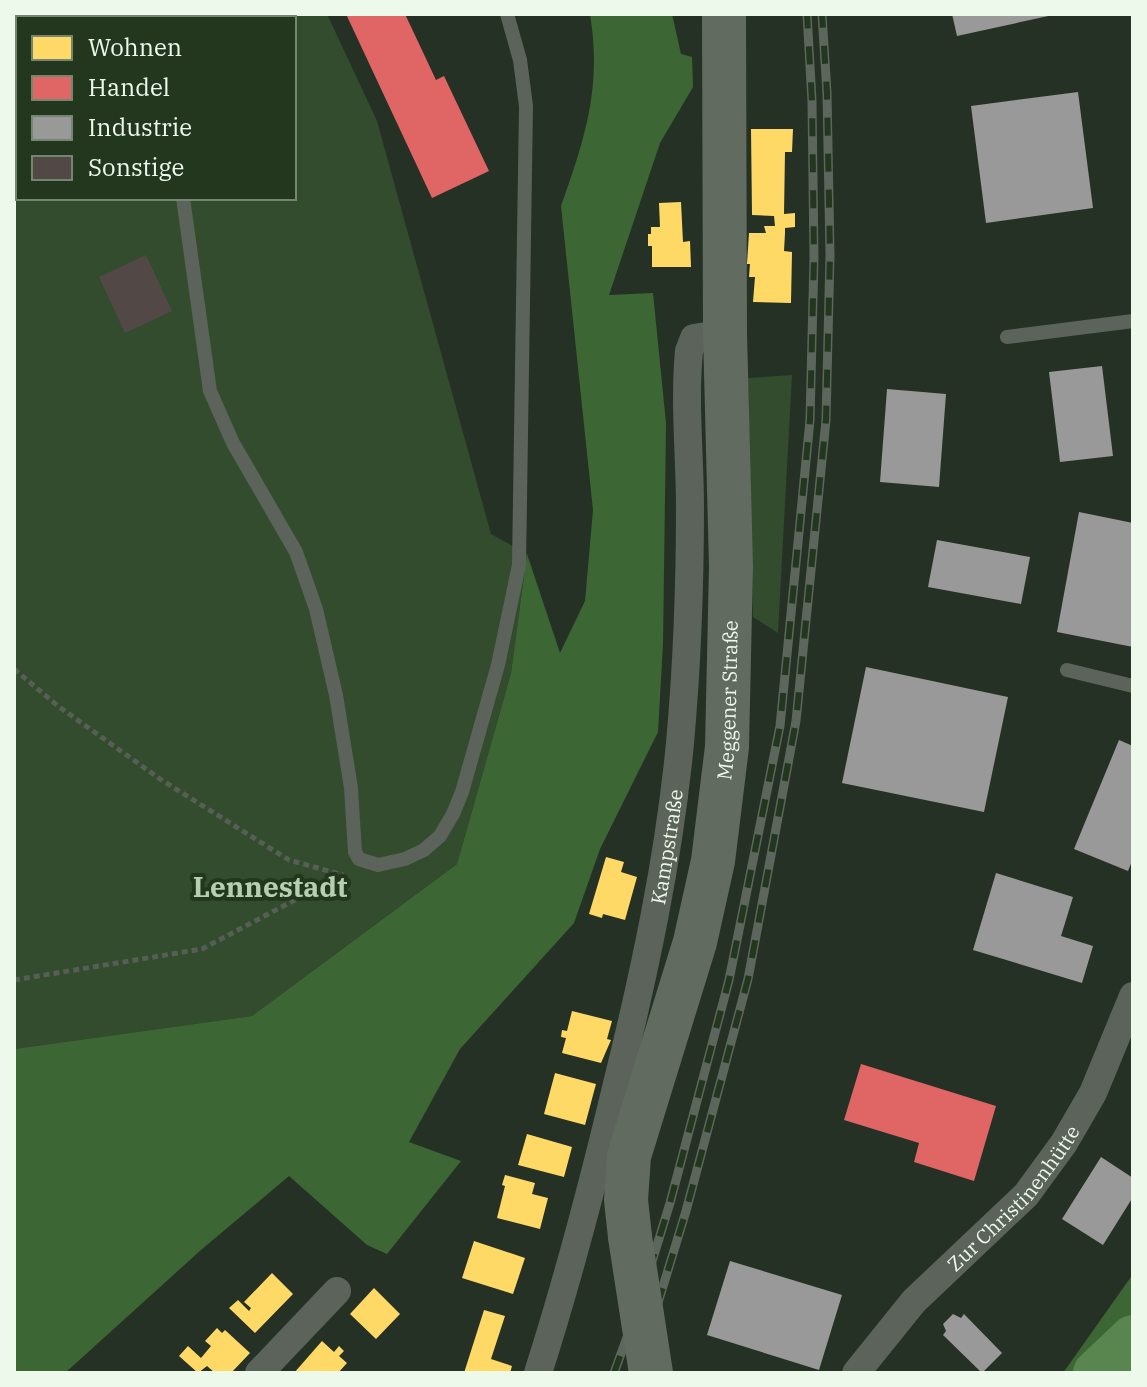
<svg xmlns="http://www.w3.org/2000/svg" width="1147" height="1387" font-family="'IBM Plex Serif',serif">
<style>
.green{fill:#324c2d;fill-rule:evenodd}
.forest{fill:#3c6634}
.homes{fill:#ffd966}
.shops{fill:#e06666}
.industry{fill:#999}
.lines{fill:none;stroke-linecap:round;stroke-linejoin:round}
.river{stroke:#59854f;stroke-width:46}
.building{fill:#524947}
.path{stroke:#565e55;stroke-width:5;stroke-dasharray:6 4;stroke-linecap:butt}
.service{stroke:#5b635a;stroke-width:14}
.minor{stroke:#5b635a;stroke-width:28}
.primary{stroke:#616b5f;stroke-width:44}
.rail-casing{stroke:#5d665c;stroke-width:9}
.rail{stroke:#23371f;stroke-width:6;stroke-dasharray:18;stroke-linecap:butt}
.primary-bridge{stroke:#616b5f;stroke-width:44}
.labels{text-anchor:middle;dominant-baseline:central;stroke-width:8;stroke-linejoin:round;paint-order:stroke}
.street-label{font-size:20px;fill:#edf9ea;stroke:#23371f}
.district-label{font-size:28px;font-weight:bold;fill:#b6cfb1;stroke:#23371f}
</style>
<rect width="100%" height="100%" fill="#263125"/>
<path class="green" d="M14,14H327L377,121L491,534L527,554L511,673L457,864L252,1016L14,1049ZM18,18H294V198H18Z
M792,375L778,633L753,617L748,378Z"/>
<path class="forest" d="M590,14H672L681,54L692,57L693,87L660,143L609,295L653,293L666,423L663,644L658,732L600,849L574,923L460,1049L409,1142L461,1161L387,1254L367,1245L289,1176L201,1250L65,1373H14V1049L252,1016L457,864L511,673L527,554L560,653L585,601L593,510L561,206C585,138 602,87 590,14Z
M1133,1274V1373H1063Z"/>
<path class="homes" d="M751,129H793L792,152H785L784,214L795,213V227L785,228V233L784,251L792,252L791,303L753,302L755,277H749L750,264H747L749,233H766L764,226H775L774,216L752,215Z
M681,202L683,242L690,241L691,267H652V246H648V234H651V227H660L659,203Z
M606,857L624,862L621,872L637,877L625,920L603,914L602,918L589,914Z
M572,1011L612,1021L607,1039L611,1040L601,1063L562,1053L566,1038L561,1037L562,1030L567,1031Z
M555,1073L596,1084L585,1125L544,1114Z
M527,1134L572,1147L564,1177L518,1165Z
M505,1175L535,1183L532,1194L548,1198L540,1229L497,1218L505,1186L502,1185Z
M474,1241L525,1258L513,1294L462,1278Z
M272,1273L293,1294L255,1333L229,1308L238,1300L249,1311L251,1308L244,1302Z
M374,1288L400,1314L376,1339L350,1314Z
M484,1310L505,1316L491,1359L512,1366L510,1373H464Z
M217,1328L222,1333L225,1330L250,1353L231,1373H215L207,1366L198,1373L179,1356L188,1346L201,1358L211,1346L205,1341Z
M322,1341L334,1352L339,1346L344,1351L339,1356L347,1363L338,1373H294Z"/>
<path class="shops" d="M346,14H405L436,80L444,76L489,171L432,198Z
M861,1064L996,1106L974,1181L914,1162L919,1143L844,1120Z"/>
<path class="industry" d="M952,14H1053V15L957,36Z
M1078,92L1093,208L986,223L971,106Z
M1102,366L1113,456L1060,462L1049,372Z
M887,389L946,394L939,487L880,482Z
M1079,512L1133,523V647L1057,632Z
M937,540L1030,557L1021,604L928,587Z
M866,667L1008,697L984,812L842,783Z
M1119,740L1133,746V859L1128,871L1074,849Z
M996,873L1073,897L1061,936L1093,946L1082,983L973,950Z
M1101,1157L1133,1178V1197L1103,1245L1062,1219Z
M730,1261L842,1295L819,1370L707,1335Z
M953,1314L961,1318L964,1314L1002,1353L982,1373L943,1335L946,1331L943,1324Z"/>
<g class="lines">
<path class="river" d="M1096,1373L1133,1338"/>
</g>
<path class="building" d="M146,255L172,311L125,333L99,277Z"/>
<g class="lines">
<path class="path" d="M14,669L58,706L160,779L289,860L343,875
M14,980L202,949L344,874"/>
<path class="service" d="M199,18L201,14
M183,198L210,391L233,443L296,552L316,609L336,695L351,788L355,852L359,859L378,865L405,859L424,850L440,836L453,814L462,792L498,665L519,565L526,106L520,60L507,14
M1007,337L1133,321
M1067,670L1133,686"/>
<g class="minor">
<path d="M259,1373L337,1291"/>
<path id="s1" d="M538,1373C568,1279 593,1184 616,1088C644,975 669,859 680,743C687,665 690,586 690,508C690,456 684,403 689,351L694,338L725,333"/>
<path id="s2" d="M856,1373L914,1301L1026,1195L1064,1143L1093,1093L1133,996"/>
</g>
<path class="primary" id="s3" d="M630,1237L626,1200L629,1156L695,942L713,861L727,747L731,566L725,333L724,14"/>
<g class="rail-casing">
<path id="rail" d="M614,1373L638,1307L670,1203L729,980L780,726L810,420L814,258L812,101L807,14
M633,1373L654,1316L686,1211L748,979L796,721L826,420L830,255L827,93L822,14"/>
</g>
<use href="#rail" class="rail"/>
<path class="primary-bridge" d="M630,1237L651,1373"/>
</g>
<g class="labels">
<g class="street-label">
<text stroke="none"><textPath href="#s3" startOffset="550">Meggener Straße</textPath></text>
<text stroke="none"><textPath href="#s1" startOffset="542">Kampstraße</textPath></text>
<text stroke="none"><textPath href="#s2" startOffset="236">Zur Christinenhütte</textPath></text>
</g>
<g class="district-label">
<text x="270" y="886">Lennestadt</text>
</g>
</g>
<rect width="1147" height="1387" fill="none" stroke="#edf9ea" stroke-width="32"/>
<rect x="16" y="16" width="280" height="184" fill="#23371f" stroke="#748570" stroke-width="2"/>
<rect x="32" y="36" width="40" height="24" fill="#ffd966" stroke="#748570" stroke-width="2"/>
<text x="88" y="56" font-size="24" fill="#edf9ea">Wohnen</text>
<rect x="32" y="76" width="40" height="24" fill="#e06666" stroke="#748570" stroke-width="2"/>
<text x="88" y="96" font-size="24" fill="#edf9ea">Handel</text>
<rect x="32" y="116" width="40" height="24" fill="#999999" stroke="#748570" stroke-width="2"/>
<text x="88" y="136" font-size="24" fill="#edf9ea">Industrie</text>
<rect x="32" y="156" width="40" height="24" fill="#524947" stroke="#748570" stroke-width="2"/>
<text x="88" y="176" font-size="24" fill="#edf9ea">Sonstige</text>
</svg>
